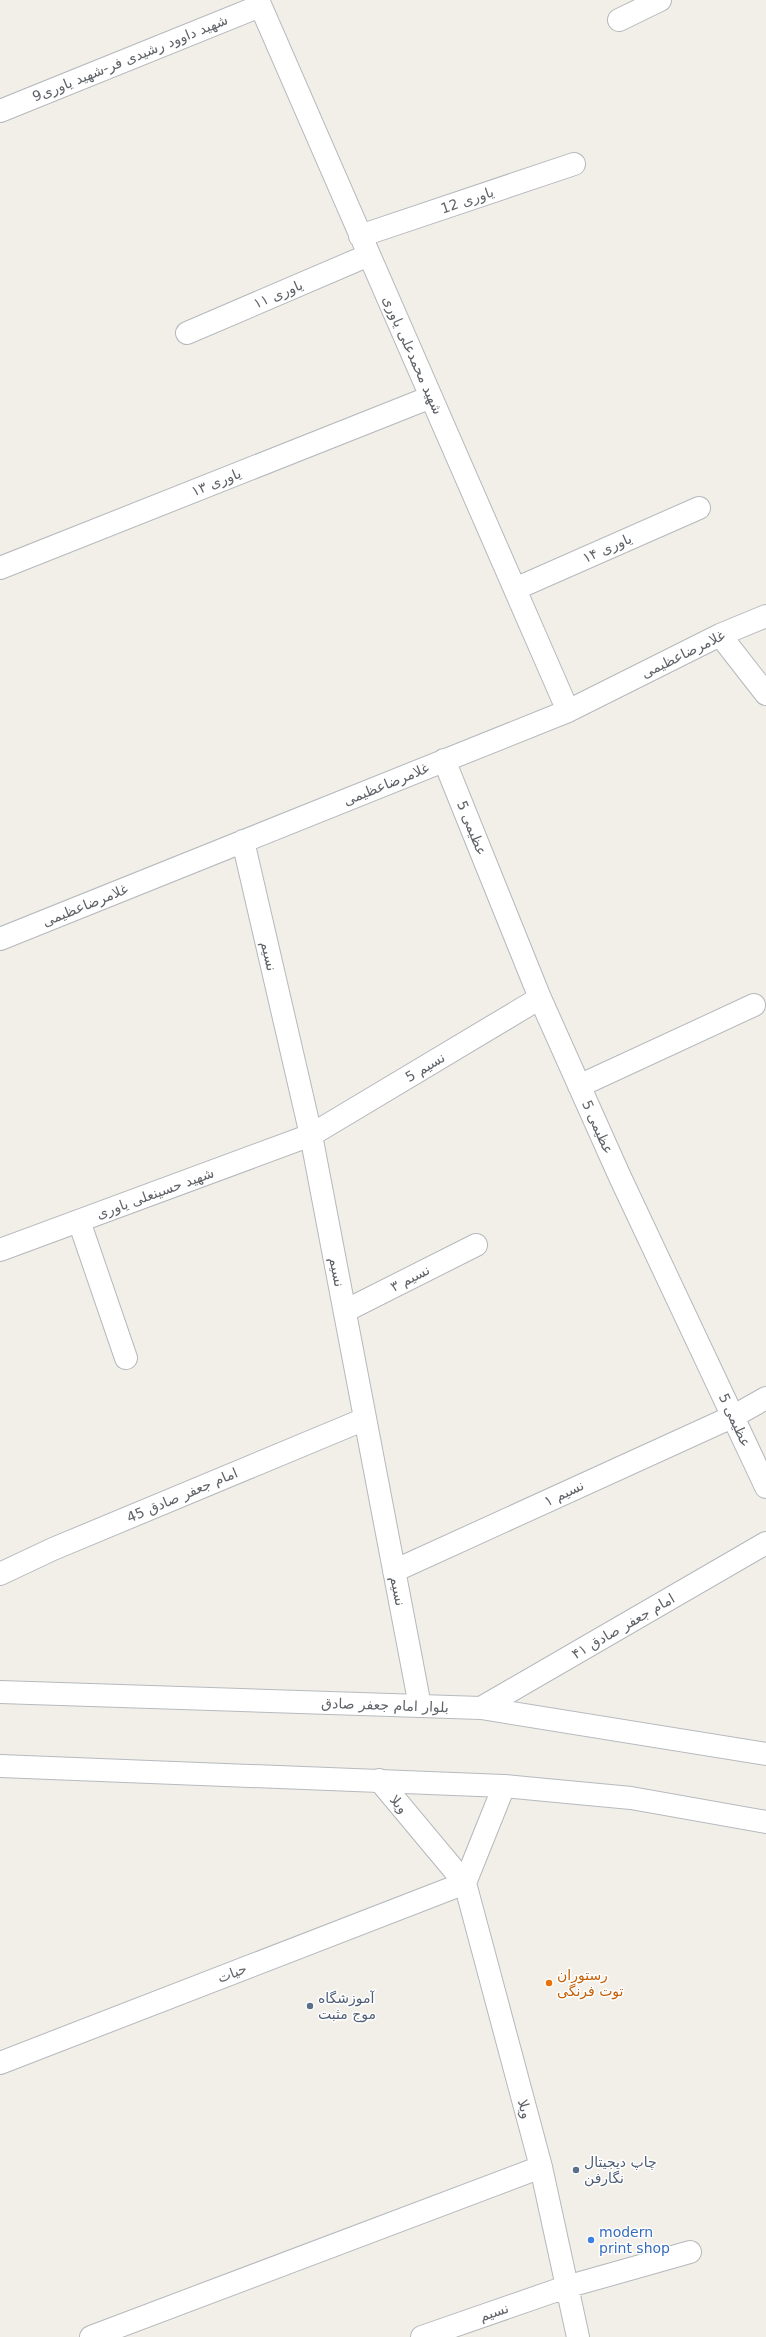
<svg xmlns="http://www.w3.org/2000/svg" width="766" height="2337" font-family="'DejaVu Sans',Vazirmatn,sans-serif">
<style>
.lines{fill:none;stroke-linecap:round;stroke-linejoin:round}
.street-casing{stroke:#b5b8bc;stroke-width:24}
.secondary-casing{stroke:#b6babf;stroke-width:24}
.street{stroke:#fff;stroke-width:22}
.secondary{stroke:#fff;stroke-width:22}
.food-dot{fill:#e8710a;stroke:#fff;stroke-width:1.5}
.service-dot{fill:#5c6f8a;stroke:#fff;stroke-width:1.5}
.shop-dot{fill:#3f7fe0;stroke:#fff;stroke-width:1.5}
.labels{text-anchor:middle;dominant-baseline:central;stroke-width:3;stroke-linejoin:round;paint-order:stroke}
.street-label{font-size:14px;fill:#5f6368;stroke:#fff}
.food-label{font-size:14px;fill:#c56008;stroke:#fff;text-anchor:start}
.service-label{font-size:14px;fill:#4e5e75;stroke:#fff;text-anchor:start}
.shop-label{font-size:14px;fill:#366cbe;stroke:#fff;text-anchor:start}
</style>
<rect width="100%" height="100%" fill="#f1efe8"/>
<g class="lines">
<g class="street-casing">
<path id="street" d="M258,0L568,711
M619,20L660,0
M0,111L260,6
M360,236L574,164
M187,333L369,255
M0,568L431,397
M515,589L699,508
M720,635L766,694
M444,760L540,998L620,1177L766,1487
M243,841L311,1135L420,1706
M0,939L568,711L720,635L766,616
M579,1086L754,1005
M79,1221L126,1358
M0,1250L311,1135L540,998
M345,1311L476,1245
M394,1571L734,1416L766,1398
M0,1574L53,1549L365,1419
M481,1708L766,1543
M379,1780L465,1883L541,2167L578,2337
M465,1883L504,1786
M0,2063L465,1883
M91,2337L541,2167
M422,2337L566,2287L690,2252"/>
</g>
<g class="secondary-casing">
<path id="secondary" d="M0,1692L481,1708L766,1754
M0,1766L504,1786L631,1798L766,1822"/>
</g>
<use href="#street" class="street"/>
<use href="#secondary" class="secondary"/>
</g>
<circle class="food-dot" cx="549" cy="1983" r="4"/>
<g class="service-dot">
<circle cx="310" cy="2006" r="4"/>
<circle cx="576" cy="2170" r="4"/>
</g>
<circle class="shop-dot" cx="591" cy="2240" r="4"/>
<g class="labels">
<g class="street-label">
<text transform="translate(130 58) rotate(-22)">شهید داوود رشیدی فر-شهید یاوری9</text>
<text transform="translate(467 200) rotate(-19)">یاوری 12</text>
<text transform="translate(278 294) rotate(-23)">یاوری ۱۱</text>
<text transform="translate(413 355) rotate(66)">شهید محمدعلی یاوری</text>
<text transform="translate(216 482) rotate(-22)">یاوری ۱۳</text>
<text transform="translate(607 548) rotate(-24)">یاوری ۱۴</text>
<text transform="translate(683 654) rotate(-26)">غلامرضاعظیمی</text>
<text transform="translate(386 784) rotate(-22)">غلامرضاعظیمی</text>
<text transform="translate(472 828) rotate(68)">عظیمی 5</text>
<text transform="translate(85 905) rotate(-22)">غلامرضاعظیمی</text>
<text transform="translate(269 956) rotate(77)">نسیم</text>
<text transform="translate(425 1067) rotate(-31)">نسیم 5</text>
<text transform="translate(598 1127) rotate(66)">عظیمی 5</text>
<text transform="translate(155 1193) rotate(-20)">شهید حسینعلی یاوری</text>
<text transform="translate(337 1272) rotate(79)">نسیم</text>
<text transform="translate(410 1278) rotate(-27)">نسیم ۳</text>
<text transform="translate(735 1420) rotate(65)">عظیمی 5</text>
<text transform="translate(564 1493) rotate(-25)">نسیم ۱</text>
<text transform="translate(182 1495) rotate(-23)">امام جعفر صادق 45</text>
<text transform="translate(398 1591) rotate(79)">نسیم</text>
<text transform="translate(623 1626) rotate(-30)">امام جعفر صادق ۴۱</text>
<text transform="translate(385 1705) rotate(2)">بلوار امام جعفر صادق</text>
<text transform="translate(399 1804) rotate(50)">ویلا</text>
<text transform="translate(232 1973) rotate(-21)">حیات</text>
<text transform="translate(525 2109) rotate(75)">ویلا</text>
<text transform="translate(494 2312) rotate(-19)">نسیم</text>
</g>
<g class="food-label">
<text x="557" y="1975">رستوران<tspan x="557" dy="16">توت فرنگی</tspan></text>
</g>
<g class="service-label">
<text x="318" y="1998">آموزشگاه<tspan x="318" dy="16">موج مثبت</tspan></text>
<text x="584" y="2162">چاپ دیجیتال<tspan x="584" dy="16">نگارفن</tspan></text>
</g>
<g class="shop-label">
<text x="599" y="2232">modern<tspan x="599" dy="16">print shop</tspan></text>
</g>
</g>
</svg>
